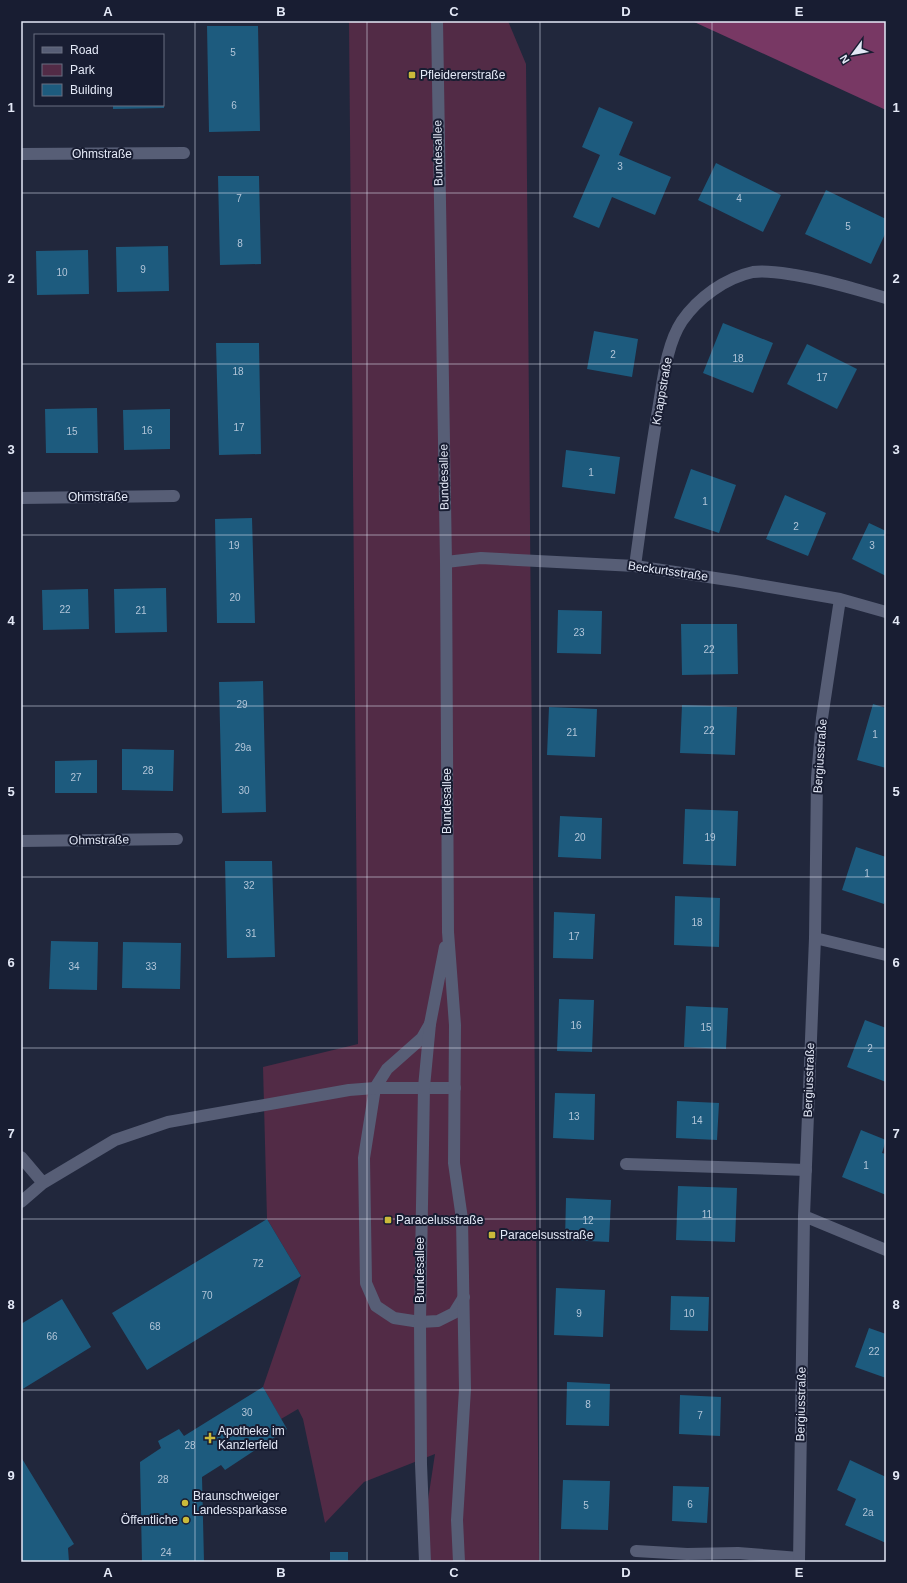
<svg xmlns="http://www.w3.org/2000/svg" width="907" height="1583" font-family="Arial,sans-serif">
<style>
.green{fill:#522b46}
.forest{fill:#783864}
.building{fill:#1d5b7e}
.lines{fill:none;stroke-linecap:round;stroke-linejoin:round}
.service{stroke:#575e76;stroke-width:12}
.minor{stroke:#575e76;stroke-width:12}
.tertiary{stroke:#575e76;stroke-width:12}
.grid{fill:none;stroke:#e3e8f6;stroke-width:1;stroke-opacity:0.55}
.poi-dot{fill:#caba3a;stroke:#181d32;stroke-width:1.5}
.labels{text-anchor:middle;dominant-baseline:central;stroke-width:4;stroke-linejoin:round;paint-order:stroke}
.number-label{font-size:10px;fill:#b2c5d8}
.poi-label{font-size:12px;fill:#e3e8f6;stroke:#181d32;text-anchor:start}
.street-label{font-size:12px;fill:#e3e8f6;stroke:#181d32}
.neatline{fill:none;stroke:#e3e8f6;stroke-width:1.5}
.grid-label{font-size:13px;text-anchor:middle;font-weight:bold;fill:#e3e8f6}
</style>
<rect width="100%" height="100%" fill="#21273c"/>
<path class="green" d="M349,21H508L526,64L539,1562H425L424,1526L435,1454L364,1482L325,1523L303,1419L298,1409L281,1419L263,1387L301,1276L267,1219L263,1067L358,1044Z"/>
<path class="forest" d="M692,21H886V110Z"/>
<path class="building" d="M207,26H258L260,131L209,132Z
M113,105H164V108L113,109Z
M599,107L633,122L619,155L671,177L655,215L612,197L599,228L573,217L600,155L582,147Z
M716,163L781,195L763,232L698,200Z
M218,176H259L261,264L220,265Z
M826,190L886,219V232L871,264L805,234Z
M168,246L169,291L117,292L116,247Z
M88,250L89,294L37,295L36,251Z
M723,323L773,343L753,393L703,373Z
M594,331L638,339L632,377L587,369Z
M216,343H259L261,454L219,455Z
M807,344L857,369L837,409L787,384Z
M97,408L98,453H46L45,409Z
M170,409V449L124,450L123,410Z
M566,450L620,457L615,494L562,487Z
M691,469L736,485L719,533L674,518Z
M785,495L826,513L808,556L766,539Z
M252,518L255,623H217L215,519Z
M869,523L886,531V576L852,559Z
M166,588L167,632L115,633L114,589Z
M88,589L89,629L43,630L42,590Z
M558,610L602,611L601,654L557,653Z
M681,624H737L738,674L682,675Z
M263,681L266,812L222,813L219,682Z
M873,704L886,708V768L857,760Z
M682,705L737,707L735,755L680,753Z
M549,707L597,709L595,757L547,755Z
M122,749L174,750L173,791L122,790Z
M97,760V793H55V761Z
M685,809L738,811L736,866L683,864Z
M560,816L602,818L601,859L558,857Z
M856,847L886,857V899L884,904L842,890Z
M225,861H272L275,957L227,958Z
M675,896L720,898L719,947L674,945Z
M554,912L595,914L593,959L553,958Z
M51,941L98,942L97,990L49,989Z
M123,942L181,943L180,989L122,988Z
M559,999L594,1000L592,1052L557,1051Z
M686,1006L728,1008L726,1049L684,1047Z
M865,1020L886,1028V1082L847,1067Z
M555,1093L595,1094L594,1140L553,1138Z
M677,1101L719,1103L717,1140L676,1138Z
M861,1130L886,1140L882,1153L886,1154V1195L842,1177Z
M678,1186L737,1188L735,1242L676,1240Z
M566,1198L611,1200L609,1242L565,1240Z
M267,1219L301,1276L147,1370L112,1313Z
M556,1288L605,1290L603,1337L554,1335Z
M671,1296L709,1297L708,1331L670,1330Z
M62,1299L91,1347L21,1390V1324Z
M869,1328L886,1334V1378L855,1367Z
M567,1382L610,1384L609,1426L566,1425Z
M263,1387L287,1429L225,1470L221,1465L202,1477L204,1562H142L140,1462L161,1448L158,1441L179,1429L184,1436Z
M680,1395L721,1397L720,1436L679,1434Z
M21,1457L74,1544L68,1548L69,1562H21Z
M850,1460L886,1477V1543L845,1525L856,1499L837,1490Z
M563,1480L610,1481L608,1530L561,1529Z
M673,1486L709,1487L707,1523L672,1521Z
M330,1552H348V1562H330Z"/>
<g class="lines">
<path class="service" d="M430,1024L422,1038L387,1069L375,1088L364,1158L366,1283L376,1306L394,1318L420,1322L438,1321L454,1313L464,1297
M626,1164L806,1170
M636,1551L687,1554L738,1553L799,1558"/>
<path class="minor" d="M21,154L184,153
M21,498L174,496
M446,562L481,558L635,566L735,581L840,599L886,612
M635,566C642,514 649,462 658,410C663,382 666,345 682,321C698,298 725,278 753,272C767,270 782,273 795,275C826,280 856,289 886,298
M21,841L177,839
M815,938L886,955
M21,1157L43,1183
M21,1202L43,1183L115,1140L168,1122L349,1090L375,1088H455
M804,1216L886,1250
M799,1562L804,1216L815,938L817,778L822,718L840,599"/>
<path class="tertiary" d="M437,21L446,562L448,932L455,1025L454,1163L462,1219L465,1389L457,1520L459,1562
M425,1562L421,1464L420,1322L424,1087L430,1024L445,947"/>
</g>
<path class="grid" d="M195,21V1562M367,21V1562M540,21V1562M712,21V1562M21,193H886M21,364H886M21,535H886M21,706H886M21,877H886M21,1048H886M21,1219H886M21,1390H886"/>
<g class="poi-dot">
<rect x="408" y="71" width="8" height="8" rx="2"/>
<rect x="384" y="1216" width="8" height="8" rx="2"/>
<rect x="488" y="1231" width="8" height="8" rx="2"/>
<path d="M208 1432h4v4h4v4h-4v4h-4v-4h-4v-4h4z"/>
<circle cx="185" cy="1503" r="4"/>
<circle cx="186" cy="1520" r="4"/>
</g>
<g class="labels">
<g class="number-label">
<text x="233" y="52">5</text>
<text x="234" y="105">6</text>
<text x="620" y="166">3</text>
<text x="239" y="198">7</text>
<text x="739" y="198">4</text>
<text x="848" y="226">5</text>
<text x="240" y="243">8</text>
<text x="143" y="269">9</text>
<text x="62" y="272">10</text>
<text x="613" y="354">2</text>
<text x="738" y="358">18</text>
<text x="238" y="371">18</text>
<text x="822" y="377">17</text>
<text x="239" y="427">17</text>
<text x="147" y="430">16</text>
<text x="72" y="431">15</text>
<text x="591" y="472">1</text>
<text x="705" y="501">1</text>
<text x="796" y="526">2</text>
<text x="234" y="545">19</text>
<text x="872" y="545">3</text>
<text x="235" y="597">20</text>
<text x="65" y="609">22</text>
<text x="141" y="610">21</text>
<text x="579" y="632">23</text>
<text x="709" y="649">22</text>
<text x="242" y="704">29</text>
<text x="709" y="730">22</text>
<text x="572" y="732">21</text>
<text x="875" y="734">1</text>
<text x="243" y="747">29a</text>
<text x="148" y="770">28</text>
<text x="76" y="777">27</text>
<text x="244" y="790">30</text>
<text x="580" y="837">20</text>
<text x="710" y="837">19</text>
<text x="867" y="873">1</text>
<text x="249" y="885">32</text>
<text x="697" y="922">18</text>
<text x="251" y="933">31</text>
<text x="574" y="936">17</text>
<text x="74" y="966">34</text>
<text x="151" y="966">33</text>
<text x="576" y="1025">16</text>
<text x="706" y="1027">15</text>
<text x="870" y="1048">2</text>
<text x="574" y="1116">13</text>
<text x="697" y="1120">14</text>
<text x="866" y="1165">1</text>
<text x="707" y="1214">11</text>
<text x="588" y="1220">12</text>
<text x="258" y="1263">72</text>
<text x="207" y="1295">70</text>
<text x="579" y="1313">9</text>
<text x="689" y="1313">10</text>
<text x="155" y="1326">68</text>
<text x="52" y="1336">66</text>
<text x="874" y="1351">22</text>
<text x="588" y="1404">8</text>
<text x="247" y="1412">30</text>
<text x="700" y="1415">7</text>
<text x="190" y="1445">28</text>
<text x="163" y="1479">28</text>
<text x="690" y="1504">6</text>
<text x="586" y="1505">5</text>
<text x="868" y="1512">2a</text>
<text x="166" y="1552">24</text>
</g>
<g class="poi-label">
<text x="420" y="75">Pfleidererstraße</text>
<text x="396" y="1220">Paracelusstraße</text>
<text x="500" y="1235">Paracelsusstraße</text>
<text x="218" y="1431">Apotheke im<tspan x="218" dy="14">Kanzlerfeld</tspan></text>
<text x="193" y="1496">Braunschweiger<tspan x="193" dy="14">Landessparkasse</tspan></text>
<text x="178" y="1520" text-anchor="end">Öffentliche</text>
</g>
<g class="street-label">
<text transform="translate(438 153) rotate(-91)">Bundesallee</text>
<text x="102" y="154">Ohmstraße</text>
<text transform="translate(662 391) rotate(-80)">Knappstraße</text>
<text transform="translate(444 477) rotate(-91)">Bundesallee</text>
<text x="98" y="497">Ohmstraße</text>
<text transform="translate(668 571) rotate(8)">Beckurtsstraße</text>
<text transform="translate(820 756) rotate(-86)">Bergiusstraße</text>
<text transform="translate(447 801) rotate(-90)">Bundesallee</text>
<text transform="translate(99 840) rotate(-1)">Ohmstraße</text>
<text transform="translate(809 1080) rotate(-88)">Bergiusstraße</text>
<text transform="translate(420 1270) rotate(-90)">Bundesallee</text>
<text transform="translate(801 1404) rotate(-89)">Bergiusstraße</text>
</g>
</g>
<rect width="907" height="1583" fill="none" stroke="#181d32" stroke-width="44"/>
<rect x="34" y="34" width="130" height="72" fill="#181d32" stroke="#696e80"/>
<rect x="42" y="47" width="20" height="6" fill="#575e76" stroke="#696e80"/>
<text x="70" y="54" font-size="12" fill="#e3e8f6">Road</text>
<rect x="42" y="64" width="20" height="12" fill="#522b46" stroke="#696e80"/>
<text x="70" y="74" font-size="12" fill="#e3e8f6">Park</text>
<rect x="42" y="84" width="20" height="12" fill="#1d5b7e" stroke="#696e80"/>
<text x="70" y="94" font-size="12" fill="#e3e8f6">Building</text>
<g transform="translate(853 54) rotate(238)" stroke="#181d32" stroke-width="3" paint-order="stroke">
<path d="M0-3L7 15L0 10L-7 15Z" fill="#e3e8f6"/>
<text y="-6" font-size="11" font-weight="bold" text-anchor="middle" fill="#e3e8f6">N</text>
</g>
<rect x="22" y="22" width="863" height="1539" class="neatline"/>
<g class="grid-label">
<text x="108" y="16">A</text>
<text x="281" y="16">B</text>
<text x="454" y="16">C</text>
<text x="626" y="16">D</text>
<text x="799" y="16">E</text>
<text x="11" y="112">1</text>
<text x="896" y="112">1</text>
<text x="11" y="283">2</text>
<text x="896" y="283">2</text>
<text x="11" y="454">3</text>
<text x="896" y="454">3</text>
<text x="11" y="625">4</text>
<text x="896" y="625">4</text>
<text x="11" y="796">5</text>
<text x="896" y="796">5</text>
<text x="11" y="967">6</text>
<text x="896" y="967">6</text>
<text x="11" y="1138">7</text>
<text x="896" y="1138">7</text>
<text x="11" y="1309">8</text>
<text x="896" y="1309">8</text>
<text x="11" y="1480">9</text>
<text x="896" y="1480">9</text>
<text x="108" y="1577">A</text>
<text x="281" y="1577">B</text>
<text x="454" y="1577">C</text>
<text x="626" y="1577">D</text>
<text x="799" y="1577">E</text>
</g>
</svg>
